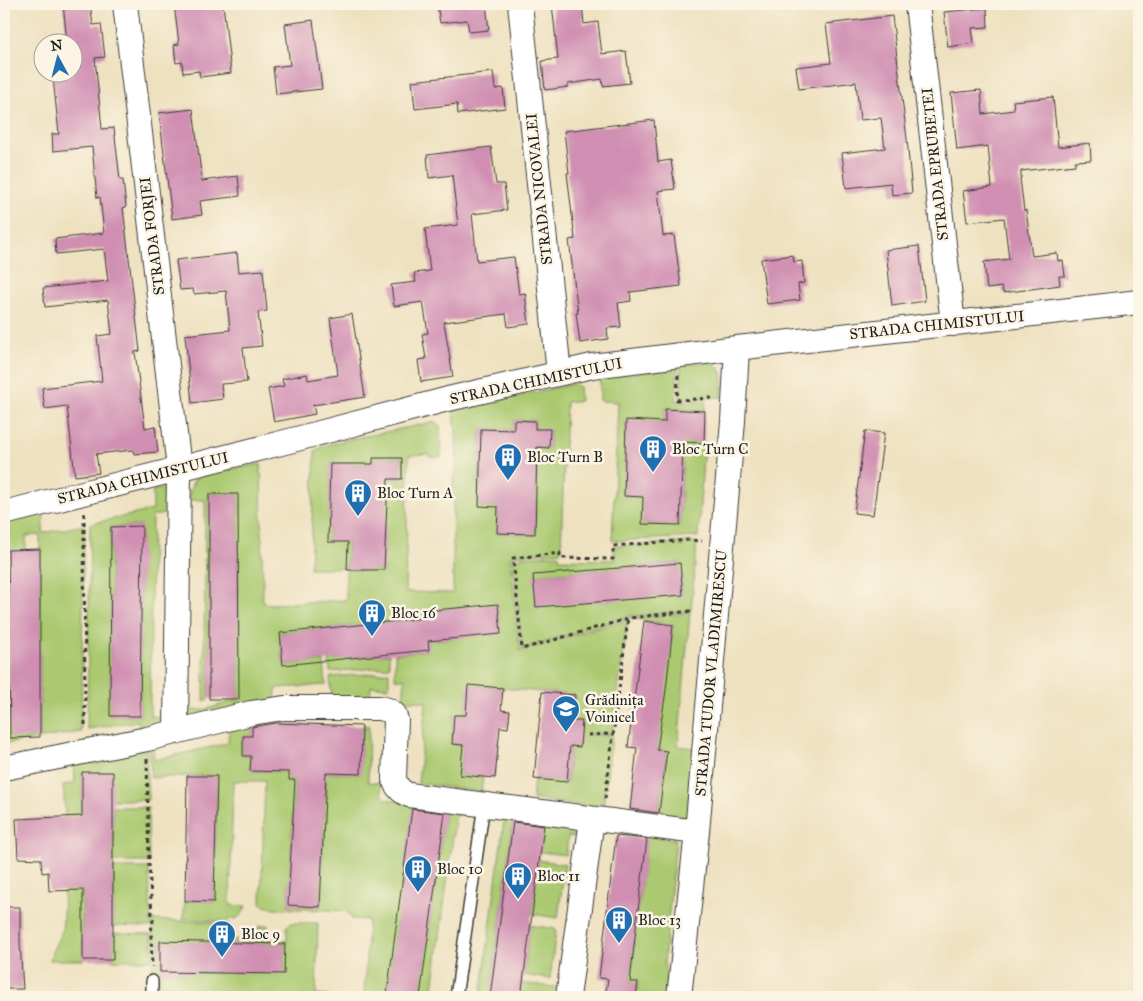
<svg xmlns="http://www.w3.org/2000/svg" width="1143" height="1001" font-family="'IM FELL Great Primer',serif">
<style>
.green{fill:#aac970;stroke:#637246;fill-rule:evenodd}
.building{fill:#d08fb2}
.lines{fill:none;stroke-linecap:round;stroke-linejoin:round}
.lane-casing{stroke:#3c3a35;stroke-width:14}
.street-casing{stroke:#3c3a35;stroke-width:26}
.path{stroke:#3c3a35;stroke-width:3;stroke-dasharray:4 4;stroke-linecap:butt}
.lane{stroke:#fff;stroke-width:11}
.street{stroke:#fff;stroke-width:24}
.labels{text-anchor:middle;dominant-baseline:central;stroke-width:5;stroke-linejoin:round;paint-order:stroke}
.street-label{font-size:15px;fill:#1c1c1c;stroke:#fcf5e5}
.poi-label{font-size:15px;fill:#1c1c1c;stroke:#fcf5e5;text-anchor:start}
</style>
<rect width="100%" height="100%" fill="#fcf5e5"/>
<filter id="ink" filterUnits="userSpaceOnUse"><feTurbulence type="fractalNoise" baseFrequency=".02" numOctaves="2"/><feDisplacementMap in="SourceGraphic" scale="10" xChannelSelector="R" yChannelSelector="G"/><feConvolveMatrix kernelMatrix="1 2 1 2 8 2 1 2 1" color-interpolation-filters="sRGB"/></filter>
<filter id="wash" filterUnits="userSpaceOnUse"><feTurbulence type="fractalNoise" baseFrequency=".0096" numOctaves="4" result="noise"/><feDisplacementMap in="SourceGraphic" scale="20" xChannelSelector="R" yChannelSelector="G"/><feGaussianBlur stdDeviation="1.12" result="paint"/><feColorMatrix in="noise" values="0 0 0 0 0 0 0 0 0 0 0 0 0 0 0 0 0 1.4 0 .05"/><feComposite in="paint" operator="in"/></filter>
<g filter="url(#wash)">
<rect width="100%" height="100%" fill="#eee1c0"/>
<path class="green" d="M713,362C726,370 723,383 722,397L680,398L681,364Z
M678,367L676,401L706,400L705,411L665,409V422L626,421L624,496L643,497V524L680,525L683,449L671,441L704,443L698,537L612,541L618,402L600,401V378Z
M573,384L579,387L580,401L566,402L561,551L510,556L520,651L628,619L612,733L588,734L612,736L603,807L597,808L532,799L534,779L567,782L575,695L469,685L466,715H454L452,744L463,745L460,775L483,777L481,792L418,783L426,702L403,700L405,679H395V654L428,650V641L501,633L425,612L426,618L280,633L283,665L324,661L326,685L277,688L274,701L188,718L186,710H204L239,699L238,494H209V699L204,701L205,500H188C190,490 191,482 199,475L261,464L263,601L265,603L272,604L346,600V571L347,570H384L375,478L401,479L402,458H374L373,464H331L328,541L348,542L346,568H310L315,451L324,446L346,440L435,422L438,424L440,427L441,457H430L428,454L409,455L405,592L453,593V479L457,466L456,435L454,410ZM514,420L535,421V429L550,430L549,448L535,447L537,456L535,534L497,533L498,507L479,506L481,429L514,430Z
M163,489L167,491L170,513L152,516L150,716L168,717L170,724L140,736L138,721L87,729L90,524L153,510V490ZM141,526L140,716H110L111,527Z
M44,513L43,533L84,525L81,732L4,744V521ZM40,535V737L26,550V536Z
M691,542L697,543L691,611L630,616L522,649L513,558L559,554V559L614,560V546ZM680,563L536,607L534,575Z
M690,613L678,746L694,748L686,819L665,824L659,814L667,751L657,750L673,625L630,618Z
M389,654V667L330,672L329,660Z
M389,672V687L371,686L370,699H332L330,677Z
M252,722V736H243V755L251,756V771L289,772V780H295L288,905L320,907L326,781L309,773L360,774L362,726L369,725L368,782L382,783C381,790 380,794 386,799L464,810L469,813V816L456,814L432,997H420L445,812L413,808L387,994L412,997H364L368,920L352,919L346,911L273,908L264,906L261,902L265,781H233L230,905L246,906C244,911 242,915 237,918C226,923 196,919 183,919L185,901L214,902L217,776H187L151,778L149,745L153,744L154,760L228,743L229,726Z
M146,749L148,800H113L82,773L83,960H50L52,952L62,931L63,919L65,815L63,785L75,783L74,766Z
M113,807H148L149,862H113Z
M491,813L577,820L582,838L568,836L566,855L540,852L544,825L513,821L490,997H481L504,820L489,818Z
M647,836L676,839L664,963L667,977L675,978L672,997H636L638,983L630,982L638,909Z
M539,860L565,864L558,918L532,914Z
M113,868H149L151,927L113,926Z
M153,920L229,923V939L258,941L259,926L268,925V941H287V926L290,923H318L316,995L330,996V997H153L152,981ZM160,942L285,944L284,973L160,972Z
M530,925L556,929L550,979L524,975Z
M113,933L151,934V960H113Z
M522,983L562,988L561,997H521Z"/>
<g id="blocks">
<path class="building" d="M63,4H90L93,25L101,24L105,57L95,58L102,129L114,128L120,180H123L126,207L123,208L140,351L135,352L145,428L155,426L158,452L134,454L133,450L96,454L99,473L75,476L67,406L45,409L42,388L102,381L97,336L112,334L108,300L45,307L43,288L108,281L104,249L56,254L55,239L104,233L100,197L97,198L92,147L53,151L52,134H59L53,78L72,75V42H67Z
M174,4H223L231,73L200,77L199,71L183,73L182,62L176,63L174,45L179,44Z
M437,4H486L489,30L469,32L467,20L440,23Z
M552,4H582L584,24L598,22L602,54L626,51L630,83L603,86L602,79L568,84V87L545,90L542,61L558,59Z
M987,8L988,27L972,28L974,43L948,47L944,12Z
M892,16L907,139L912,193L892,195L891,183L846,188L842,153L885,148L881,118L860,120L856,82L799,89L796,67L831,63L826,24Z
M313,20L322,89L276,94L273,67L290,65L285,24Z
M493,72L495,89L503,88L505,108L458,114L457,104L415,109L412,81Z
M981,90L983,114L1014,110L1013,101L1053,97L1058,147L1090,143L1091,160L1075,161V165L1021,171V178H1020L1024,211L1026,210L1032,256L1057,253L1058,261L1063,260L1065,276H1059L1060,285L1003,293L1002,287L987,289L984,262L1009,259L1004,218L967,222L963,191L992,187L988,146L957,150L951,93Z
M193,109L202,181L238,176L240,196L200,201L202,215L172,219L159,113Z
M654,120L658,162L671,160L675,189L658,191L663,236L674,235L681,286L630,292L631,301L618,303L621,327L607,328L608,339L580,343L576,313H578L569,240L575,239L567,173H569L564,131Z
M491,147L496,184H504L507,210L472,214L477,261L514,257L519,294L525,293L529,324L508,327L506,314L444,322L453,377L421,382L418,360L426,359L422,334L428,333L423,302L394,306L391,285L416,282L414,273L430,271L425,229L458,225L452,175L429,178L427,155Z
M919,246L925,301L892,306L886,250Z
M237,253L239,272L263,270L267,311L258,312L262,346L243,348L247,382L221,384L223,399L192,403L185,335L230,330L226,291L194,294L193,289L180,290L176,260Z
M793,255L794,262L802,261L804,283L798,284L800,300L767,304L761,259Z
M352,314L365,397L313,405L315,414L274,422L268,389L284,386L282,379L307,374L308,380L338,375L330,318Z
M665,409L705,411L704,443L683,442L680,525L642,524L643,497L624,496L626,420L665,422Z
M514,420L535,421V429H550L549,448L537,447L535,534L497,533L498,507L479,506L481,429L514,430Z
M865,431L884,433L873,515L854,513Z
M373,458H402V479H388L384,570H347L348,542H328L330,464H373Z
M209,494H238L239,699H209Z
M142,526L140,716H110L111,527Z
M40,549V737L10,738L8,550Z
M680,563L683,595L536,607L533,575Z
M498,604L501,634L428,641L429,650L283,665L280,633L426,618L425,611Z
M644,621L673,625L666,690L657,750L667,751L659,813L630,809L637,748L628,747Z
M468,685L503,688L501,710L510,711L508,728L500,727L495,778L460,775L463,745L452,744L454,715H466Z
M542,692L575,695L573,721H582L580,747L570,746L567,782L534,779Z
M276,723L362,726L361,774L326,773L320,907L288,905L295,780H289V772L250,771L251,756H243V736H252V727Z
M82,772H113V960H83V890L49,891L48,872L42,873L41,859L18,858L16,819L82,816Z
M187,776H217L214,902L185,901Z
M412,809L445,813L420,997L387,994Z
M513,822L544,826L524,974L521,997H490Z
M616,836L647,839L638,910L630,982H638L636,997H605L608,979L599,978Z
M4,907H20V943L23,989H4Z
M160,941L285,944L284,974L160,972Z"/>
</g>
</g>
<g filter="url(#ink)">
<use href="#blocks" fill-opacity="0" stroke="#3c3a35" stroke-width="1"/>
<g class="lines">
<g class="lane-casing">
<path id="lane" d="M152,981V997
M456,997L484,805"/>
</g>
<g class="street-casing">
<path id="street" d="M125,4L179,468L176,732
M520,4L559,373
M917,4L953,324
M4,513L289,441L448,399L592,366L737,348L1139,302
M4,768L147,739L251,713L284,708H380L388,710L394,714L396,720L394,779C397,788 401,792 409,795L697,832
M568,997L592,819
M679,997L697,832L733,421L737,348"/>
</g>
<path class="path" d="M678,375L677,400L714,398
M84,513L85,729
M691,611L630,618L522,649L513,558L560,553V558L613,559V546L690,540L702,541
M588,735L613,734
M147,759L149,865L152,916L153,920L151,931L152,967
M605,799L628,619"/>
<use href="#lane" class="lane"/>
<use href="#street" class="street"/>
</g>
</g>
<defs>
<g id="building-pin" transform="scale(1.4375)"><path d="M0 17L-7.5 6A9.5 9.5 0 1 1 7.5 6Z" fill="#1f6fb2" stroke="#fcf5e5"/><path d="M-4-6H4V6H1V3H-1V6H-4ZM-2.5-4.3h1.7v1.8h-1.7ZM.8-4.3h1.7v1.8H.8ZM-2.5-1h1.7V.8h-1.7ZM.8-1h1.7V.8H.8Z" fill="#fff"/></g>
<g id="school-pin" transform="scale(1.4375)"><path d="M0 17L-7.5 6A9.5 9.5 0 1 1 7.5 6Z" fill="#1f6fb2" stroke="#fcf5e5"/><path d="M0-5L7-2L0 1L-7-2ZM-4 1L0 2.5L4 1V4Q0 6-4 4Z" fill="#fff"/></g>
</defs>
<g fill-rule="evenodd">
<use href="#building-pin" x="653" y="449"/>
<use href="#building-pin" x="508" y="457"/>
<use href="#building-pin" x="358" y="493"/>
<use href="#building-pin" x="372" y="613"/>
<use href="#school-pin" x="566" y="709"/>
<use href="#building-pin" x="418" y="869"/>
<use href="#building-pin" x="518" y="876"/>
<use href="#building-pin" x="619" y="920"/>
<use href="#building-pin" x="222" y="934"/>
</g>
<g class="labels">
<g class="street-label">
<text transform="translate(935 164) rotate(-96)">STRADA EPRUBETEI</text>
<text transform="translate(539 189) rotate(-96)">STRADA NICOVALEI</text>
<text transform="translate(152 236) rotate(-97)">STRADA FORJEI</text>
<text transform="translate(937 325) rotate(-6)">STRADA CHIMISTULUI</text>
<text transform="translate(536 381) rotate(-12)">STRADA CHIMISTULUI</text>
<text transform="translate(143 478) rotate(-14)">STRADA CHIMISTULUI</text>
<text transform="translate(711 673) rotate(-85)">STRADA TUDOR VLADIMIRESCU</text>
</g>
<g class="poi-label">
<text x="672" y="449">Bloc Turn C</text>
<text x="527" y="457">Bloc Turn B</text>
<text x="377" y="493">Bloc Turn A</text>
<text x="391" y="613">Bloc 16</text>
<text x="585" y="700">Grădinița<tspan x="585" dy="17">Voinicel</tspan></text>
<text x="437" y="869">Bloc 10</text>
<text x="537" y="876">Bloc 11</text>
<text x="638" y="920">Bloc 13</text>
<text x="241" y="934">Bloc 9</text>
</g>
</g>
<rect width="1143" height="1001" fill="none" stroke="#fcf5e5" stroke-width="20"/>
<g transform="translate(58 58) rotate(353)"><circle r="24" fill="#fcf5e5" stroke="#a29e95"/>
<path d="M0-4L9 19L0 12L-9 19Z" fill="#1f6fb2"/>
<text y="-8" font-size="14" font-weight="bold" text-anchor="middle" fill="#1c1c1c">N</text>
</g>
</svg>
